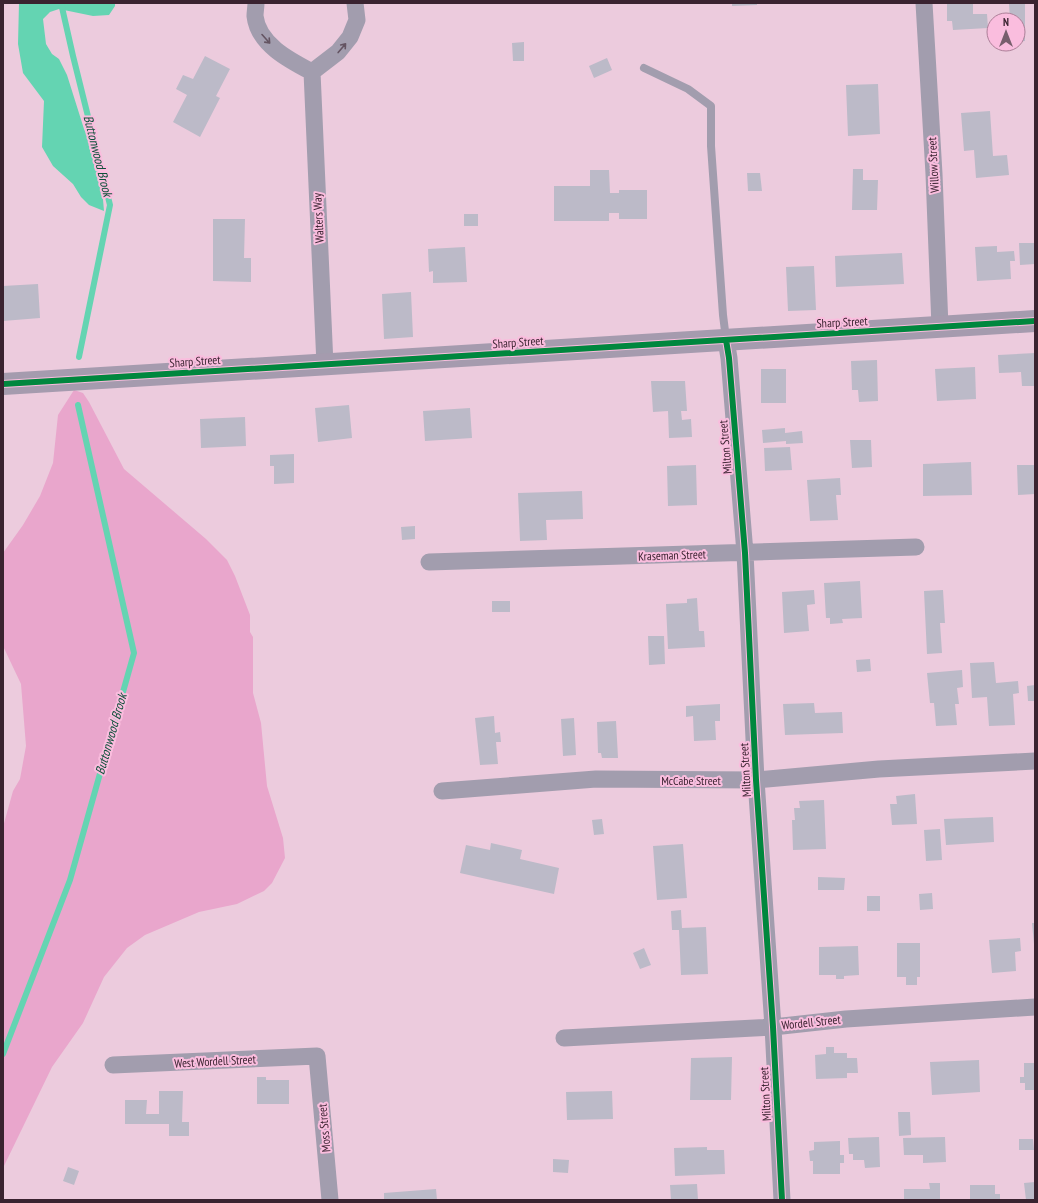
<svg xmlns="http://www.w3.org/2000/svg" width="1038" height="1203" font-family="'PT Sans Narrow',sans-serif">
<style>
.green{fill:#e9a6cc}
.water{fill:#64d4b2}
.lines{fill:none;stroke-linecap:round;stroke-linejoin:round}
.stream{stroke:#64d4b2;stroke-width:6}
.building{fill:#bcbac8}
.lane{stroke:#a29dae;stroke-width:8}
.street{stroke:#a29dae;stroke-width:17}
.secondary{stroke:#a59bae;stroke-width:22}
.cycleway-casing{stroke:#fabdde;stroke-width:8}
.cycleway{stroke:#00873e;stroke-width:6}
.oneway{stroke:#645462}
.labels{text-anchor:middle;dominant-baseline:central;stroke-width:4;stroke-linejoin:round;paint-order:stroke}
.street-label{font-size:12px;fill:#3a2330;stroke:#fabdde}
.water-label{font-size:13px;font-style:italic;fill:#0e503a;stroke:#fabdde}
</style>
<rect width="100%" height="100%" fill="#eccbdd"/>
<path class="green" d="M74,390L83,393L89,402L124,469L206,539L227,560L235,576L250,615V632L253,637V693L261,723L267,786L283,838L285,858L272,883L264,891L237,904L199,912L145,935L127,948L104,977L83,1023L52,1067L3,1168V827L13,791L20,779L26,746L21,684L3,646V553L23,525L40,496L53,463L58,415Z"/>
<path class="water" d="M19,3H115V6L109,15L93,16L59,9L50,12L43,19L46,44L52,54L59,59L67,75L84,129L100,165L104,211L89,205L81,197L73,184L53,166L42,147L44,101L23,73L18,44Z"/>
<g class="lines">
<path class="stream" d="M61,3L73,56L110,205L79,357
M3,1054L70,880L134,653L78,405"/>
</g>
<path class="building" d="M732,3H757V5L732,6Z
M947,3H973V14H987L988,28L953,30L952,21H947Z
M1009,4H1025V41L1018,42V20H1010Z
M524,42V61H513L512,43Z
M205,56L230,69L216,96L220,98L200,137L173,122L187,95L176,89L183,75L193,79Z
M607,58L612,70L594,78L589,66Z
M878,84L880,134L848,136L846,85Z
M990,111L993,156L1007,155L1009,175L976,178L974,150L964,151L961,113Z
M853,169H863V180H878L877,210H852Z
M590,170H609L610,193H619V190H647V219H619V213H609V221H554V186H590Z
M747,173H760L762,191H748Z
M464,214H478V226H464Z
M213,219H245L244,258H251V282L213,281Z
M1019,243H1035V264L1020,265Z
M997,246V252L1014,251L1015,261H1010L1011,279L977,281L975,247Z
M465,247L467,282L433,283V271L429,272L428,249Z
M902,253L904,284L836,287L835,256Z
M814,266L816,310L788,311L786,267Z
M38,284L40,318L3,321V286Z
M411,292L413,337L384,339L382,294Z
M1035,353V386H1022L1021,372L999,373L998,355Z
M877,360L878,401L859,402L858,390H852L851,361Z
M975,367L976,399L937,401L935,369Z
M761,369H786V403H761Z
M651,381H685L687,411H681L682,420L691,419L692,437L669,438L668,411L653,412Z
M349,405L352,438L318,442L315,408Z
M470,408L472,438L425,441L423,411Z
M245,417L246,446L201,448L200,419Z
M785,428V433L802,431L803,443L786,444V441L763,443L762,430Z
M850,440H871L872,467L852,468Z
M790,447L792,470L765,471L764,448Z
M294,454V483L274,484V466H270V455Z
M971,462L972,495L923,496V464Z
M696,465L697,505L668,506L667,466Z
M1017,465H1035V494L1018,495Z
M840,478L841,495H836L838,520L810,521L807,480Z
M582,491L583,519L546,520L547,540L520,541L518,493Z
M415,526V539L402,540L401,527Z
M860,581L862,618L842,619L843,623L830,624V618H826L824,583Z
M814,590L815,604L807,605L809,631L784,633L782,592Z
M943,590L945,623H940L942,653L927,654L924,591Z
M697,598L699,631H704L705,647L668,649L666,604L687,603V599Z
M492,601H510V612H492Z
M648,636H664L665,664L649,665Z
M870,659L871,671L857,672L856,660Z
M994,662L996,683L1018,681L1019,693L1013,694L1015,725L989,726L987,697L972,698L970,663Z
M962,670L963,687L957,688L959,704H955L957,725L936,726L934,703H930L927,673Z
M1035,685V701H1028L1027,686Z
M814,703L815,713L842,712L843,733L785,735L783,704Z
M720,704V721H715L716,740L694,741L693,716L686,717V706Z
M494,716L495,733L500,732L501,742H496L498,764L480,765L475,718Z
M574,718L576,755L563,756L561,719Z
M616,721L618,758H602L601,753H598L597,722Z
M915,794L917,824L892,825L890,804H897L896,796Z
M824,800L826,849L793,850L792,820H795L794,808H800L799,801Z
M993,817L994,842L946,845L944,819Z
M602,819L604,834L594,835L592,820Z
M940,829L942,860L926,861L924,830Z
M491,843L522,850L520,859L559,868L554,894L460,873L466,845L490,850Z
M683,844L687,898L657,900L653,846Z
M818,877L845,878L844,890H818Z
M932,893L933,909L920,910L919,894Z
M867,896H880V911H867Z
M681,910L682,928L706,927L708,974L681,975L679,930H672L671,911Z
M1032,923H1035V944H1034Z
M1020,938L1021,951L1015,952L1016,971L992,973L989,940Z
M897,943H920V977H917V985H906V977H897Z
M858,946L859,975L844,976V979H836V975H819V947Z
M644,948L651,965L640,969L633,953Z
M826,1047H834V1053H847V1058H857L858,1073H847V1078L816,1079L815,1055L826,1054Z
M732,1057L731,1100H690L691,1058Z
M979,1060L980,1092L932,1095L930,1062Z
M1024,1063H1035V1090H1025V1083H1020V1077H1024Z
M257,1077H266V1080H289V1104H257Z
M159,1091H183L182,1122H189V1136H169V1124H125V1100H147L146,1114H159Z
M612,1091L613,1119L567,1120L566,1092Z
M898,1112H910L911,1135L899,1136Z
M879,1137L880,1167L865,1168L864,1160H853V1154H849L848,1138Z
M945,1137L946,1162L923,1163V1155H904L903,1138Z
M1019,1139H1033L1034,1150H1019Z
M840,1141V1155H844V1163H840V1174H813V1161H810L809,1151L814,1150V1142Z
M707,1147V1150H724L725,1174L675,1176L674,1148Z
M553,1159L569,1160L568,1173L553,1172Z
M68,1167L79,1171L74,1185L63,1181Z
M1035,1182V1200H1026L1024,1183Z
M929,1183H940V1200H904V1189H930Z
M697,1184L698,1200H671L670,1185Z
M970,1185H995V1194H1000V1200H970Z
M436,1189L437,1200H384V1193Z"/>
<g class="lines">
<path class="lane" d="M644,68L688,89L711,106V146L723,315L726,339"/>
<path class="street" d="M256,3C256,7 255,12 255,16C258,44 289,60 312,72
M924,3L934,174L940,327
M312,72L325,365
M312,72L338,52L350,37L357,20L355,3
M726,340L729,358L745,553L756,780L773,1027L782,1200
M429,562L916,547
M442,791L596,779L756,780L879,769L1035,761
M564,1038L773,1027L846,1019L1035,1007
M113,1065L317,1056L330,1200"/>
<path class="secondary" d="M3,384L1035,321"/>
<g class="cycleway-casing">
<path id="cycleway" d="M726,340L729,358L745,553L756,780L773,1027L782,1200
M3,384L1035,321"/>
</g>
<use href="#cycleway" class="cycleway"/>
</g>
<defs><path id="oneway-shaft" d="M-6 0H5M1.5-3L5.5 0L1.5 3" fill="none" stroke-width="1.6" stroke-linecap="round" stroke-linejoin="round"/></defs>
<g class="oneway">
<use href="#oneway-shaft" transform="translate(266 39) rotate(48)"/>
<use href="#oneway-shaft" transform="translate(342 48) rotate(-50)"/>
</g>
<g class="labels">
<g class="street-label">
<text transform="translate(933 165) rotate(-93)">Willow Street</text>
<text transform="translate(318 218) rotate(-93)">Walters Way</text>
<text transform="translate(842 322) rotate(-3)">Sharp Street</text>
<text transform="translate(518 342) rotate(-4)">Sharp Street</text>
<text transform="translate(195 361) rotate(-4)">Sharp Street</text>
<text transform="translate(725 447) rotate(-95)">Milton Street</text>
<text transform="translate(672 555) rotate(-2)">Kraseman Street</text>
<text transform="translate(745 770) rotate(-93)">Milton Street</text>
<text x="691" y="780">McCabe Street</text>
<text transform="translate(811 1022) rotate(-6)">Wordell Street</text>
<text transform="translate(215 1061) rotate(-3)">West Wordell Street</text>
<text transform="translate(765 1094) rotate(-93)">Milton Street</text>
<text transform="translate(324 1128) rotate(-95)">Moss Street</text>
</g>
<g class="water-label">
<text transform="translate(98 156) rotate(76)">Buttonwood Brook</text>
<text transform="translate(111 734) rotate(-74)">Buttonwood Brook</text>
</g>
</g>
<rect width="1038" height="1203" fill="none" stroke="#3a2330" stroke-width="8"/>
<g transform="translate(1006 32)"><circle r="19" fill="#fabdde" stroke="#ad7f98"/>
<path d="M0-3L7 15L0 10L-7 15Z" fill="#785e6d"/>
<text y="-6" font-size="11" font-weight="bold" text-anchor="middle" fill="#3a2330">N</text>
</g>
</svg>
